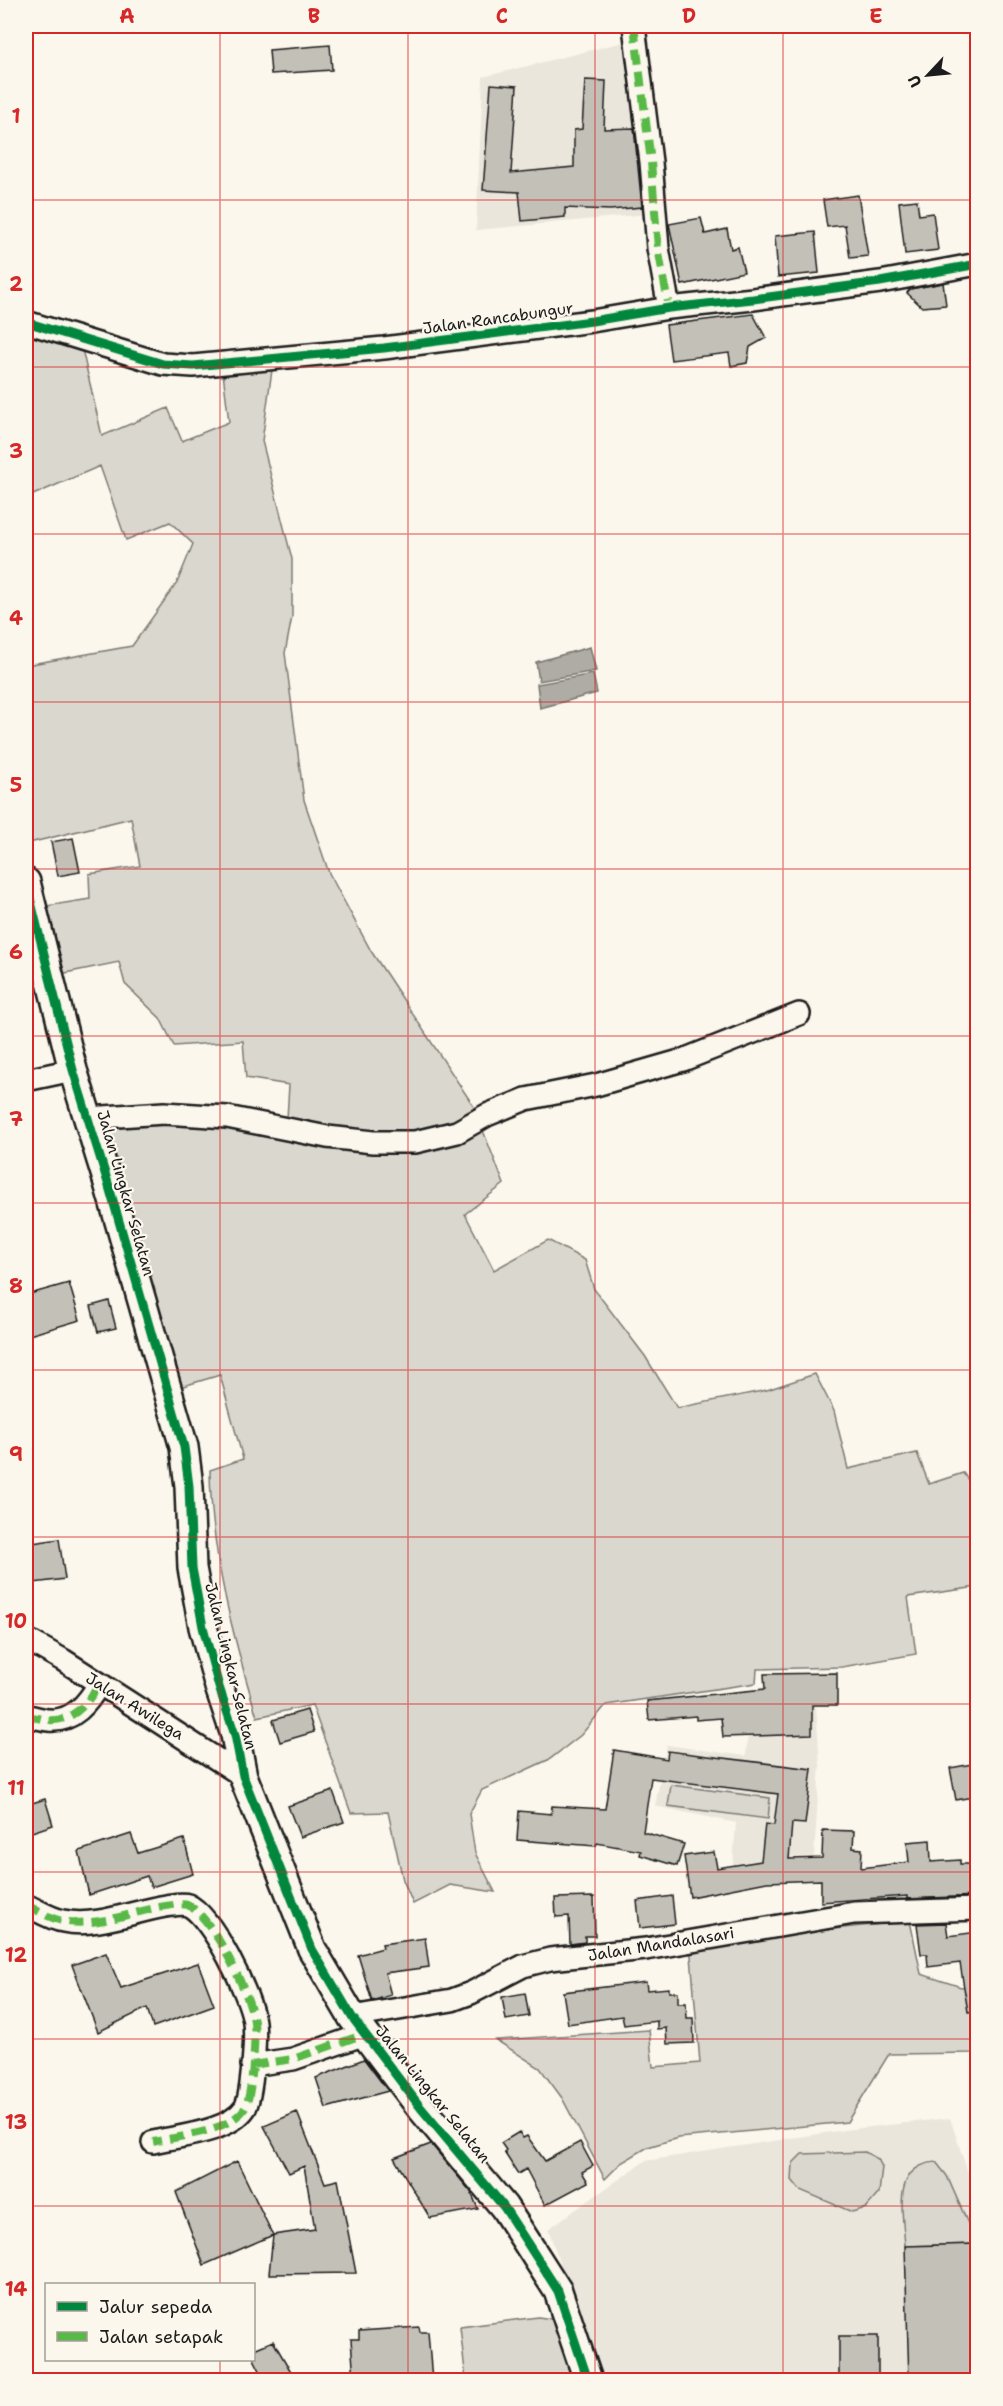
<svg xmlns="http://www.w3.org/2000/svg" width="1003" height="2406" font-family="'Shantell Sans',sans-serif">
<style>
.built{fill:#eae6dc}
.green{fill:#dad7ce;stroke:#7b7a75;stroke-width:1.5}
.water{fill:#afaca5;stroke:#74726e;stroke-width:1.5}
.building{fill:#c3c0b8;stroke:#1c1c1c;stroke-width:1.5}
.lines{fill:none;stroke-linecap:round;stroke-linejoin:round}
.minor-casing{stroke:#1c1c1c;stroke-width:26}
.tertiary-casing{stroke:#1c1c1c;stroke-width:32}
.minor{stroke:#fbf7ec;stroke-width:21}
.tertiary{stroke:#fbf7ec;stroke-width:27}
.quiet{stroke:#58b947;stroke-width:8;stroke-dasharray:15 8;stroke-linecap:butt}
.cycleway-casing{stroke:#fbf7ec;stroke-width:13}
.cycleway{stroke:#00873e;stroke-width:9}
.grid{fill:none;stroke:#d62828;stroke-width:1.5;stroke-opacity:0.55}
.labels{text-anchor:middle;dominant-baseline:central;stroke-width:4.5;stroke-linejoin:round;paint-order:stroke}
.street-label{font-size:16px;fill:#1c1c1c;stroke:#fbf7ec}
.neatline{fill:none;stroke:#d62828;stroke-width:2}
.grid-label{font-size:20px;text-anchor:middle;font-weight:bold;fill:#d62828}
</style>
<rect width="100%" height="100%" fill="#fbf7ec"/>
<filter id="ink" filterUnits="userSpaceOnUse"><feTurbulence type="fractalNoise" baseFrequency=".0167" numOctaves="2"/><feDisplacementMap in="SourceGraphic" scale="12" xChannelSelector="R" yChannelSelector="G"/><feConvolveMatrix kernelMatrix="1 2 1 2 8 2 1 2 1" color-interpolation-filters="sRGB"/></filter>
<g filter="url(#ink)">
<path class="built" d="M628,41L648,214L476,230L483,77Z
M816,1706L820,1765L814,1856L766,1859L733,1864L736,1823L655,1806L667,1745L746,1756L750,1708Z
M950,2118L977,2200V2380H594L579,2317L548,2229L645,2161L844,2130Z"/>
<path class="green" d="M26,331L82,349L102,436L168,408L182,441L229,422L223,373L272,370L262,441L292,559V617L285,653L304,800L329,873L371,951L473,1105L504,1184L465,1214L494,1270L548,1240L585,1260L594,1289L645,1356L677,1408L767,1390L815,1374L834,1411L848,1469L917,1453L929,1484L963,1473L977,1492V1587L908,1597L916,1654L842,1667L757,1669L756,1683L606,1705L581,1735L550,1759L482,1790L469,1814L475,1853L495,1892L450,1885L413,1904L403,1880L388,1812L351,1813L312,1705L257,1717C233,1636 211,1555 210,1470L243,1459L220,1375L180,1387L101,1124L167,1123L233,1125L286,1135L289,1085L246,1078L243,1041L174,1046L160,1018L125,984L119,962L60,974L46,906L90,899L89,874L140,866L131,818L29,843L26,831V665L132,646L177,583L193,544L170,522L126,540L100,466L26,498Z
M671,1785L770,1798L768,1819L668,1806Z
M910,1921L921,1974L961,1987L977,1985V2053L889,2054L847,2122L678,2138L648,2147L621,2163L605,2179L562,2098L540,2068L496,2040L649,2030L653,2067L700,2063L690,1944Z
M865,2152L878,2159L882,2167L879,2193L866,2208L852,2212L800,2190L792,2180L793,2163L802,2154Z
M936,2162L947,2176L977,2244L905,2246C903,2213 891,2166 936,2162Z
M538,2317L552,2319L566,2330L579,2380H466L460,2327Z"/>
<path class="water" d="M590,647L596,671L539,681L536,662Z
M593,674L597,693L540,708L537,684Z"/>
<path class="building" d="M330,45L332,70L271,74L269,50Z
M585,80L606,81L604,129L634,128L642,207L610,210L565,208V217L522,221L519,192L483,190L491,84L517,86L511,173L574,167V130L582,129Z
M858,195L868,256L850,258L845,225L827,227L823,200Z
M917,200L919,215L933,213L938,250L905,254L899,202Z
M701,218L705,234L727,229L731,249L738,247L744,272L682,285L669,224Z
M815,232L819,273L778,277L775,236Z
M943,283L946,305L922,307L907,293L910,289Z
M753,314L766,338L750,347L747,363L731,366L729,353L671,360L666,325Z
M73,838L80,872L58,876L51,842Z
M69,1283L80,1320L26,1336V1295Z
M109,1301L116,1328L98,1332L91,1306Z
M59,1539L65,1579L26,1584V1544Z
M837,1673V1705H812V1734L723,1737L721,1718L696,1720V1716L649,1720L647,1701L765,1689L764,1674Z
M307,1710L314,1732L280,1742L273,1720Z
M614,1750L667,1759L668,1751L812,1769L805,1824L792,1823L789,1859L822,1858L823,1830L854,1831L853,1848L862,1849L861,1868L909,1862L907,1842L930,1840L931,1862L960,1860V1864H977L978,1896L907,1899V1896L821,1902V1880L767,1882L690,1897L684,1856L714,1852L717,1868L761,1861L765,1824L774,1825L778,1794L651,1778L643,1832L684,1844L677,1866L640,1855L641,1851L597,1843L596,1846L517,1840L519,1811L551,1814L552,1806L605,1809Z
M978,1763V1796L956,1800L950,1768Z
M333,1791L344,1822L300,1837L288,1806Z
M45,1799L53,1825L26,1834V1805Z
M131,1834L138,1853L184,1839L193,1874L151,1887L147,1876L89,1895L79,1851Z
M672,1896L675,1924L640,1928L637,1901Z
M594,1897L595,1936H585V1942L570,1944L569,1916L556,1917L555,1898Z
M946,1923L948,1936L978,1932V2011L968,2012L960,1963L928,1967L927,1954H921L917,1924Z
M425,1938L429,1967L385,1973L391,1995L372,2001L358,1955L383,1948L382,1944Z
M106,1953L121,1988L198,1963L214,2005L153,2027L147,2008L98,2032L72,1965Z
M646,1982L647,1990L669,1988V1992H678V2003H686L687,2018H693L694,2043L667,2044L666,2028L657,2029V2021L624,2025L622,2016L568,2024L563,1992Z
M525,1993L529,2016L506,2020L502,1997Z
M364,2059L388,2091L326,2108L316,2078Z
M297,2112L325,2183L338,2180L356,2273L269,2274L273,2235L315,2229L304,2166L289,2173L264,2126Z
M519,2132L523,2138L527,2136L545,2161L580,2142L593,2166L582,2172L588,2182L545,2205L526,2169L518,2174L504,2152L506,2150L501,2143Z
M431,2144L471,2192L478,2209L430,2218L394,2158Z
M237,2161L273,2235L204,2265L176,2192Z
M978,2244V2380H909L905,2246Z
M419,2327L420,2332H428L432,2380H354L351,2339H359V2331Z
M839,2336H878V2380H839Z
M273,2341L296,2380H265L254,2359V2349Z"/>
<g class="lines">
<g class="minor-casing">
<path id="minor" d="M634,26L651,162L658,248L669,308
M26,322L163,364L193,366L384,348L592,321L669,308L753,299L880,282L978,264
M26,1080L73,1070
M88,1118L164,1113L227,1117L327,1137L373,1142H415L457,1132L487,1115L526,1099L596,1085L683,1060L799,1014
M26,1639L63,1660L243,1776
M26,1716C33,1716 41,1720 49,1720C73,1722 88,1703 99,1684
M26,1905C37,1910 51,1919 63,1921C96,1928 134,1911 166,1906C173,1905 182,1903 188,1905C212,1916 251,1996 254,2022C256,2037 252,2096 245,2108C229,2132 179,2136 153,2142
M352,2017L452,2000L471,1993L523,1966L550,1959L646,1949L854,1913L978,1909
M252,2065L293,2059L365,2034"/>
</g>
<g class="tertiary-casing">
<path id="tertiary" d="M26,882L73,1070L108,1183L184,1447L189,1486L192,1568L203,1627L219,1687L235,1735L243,1776L312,1949L352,2017L421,2108L504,2207L526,2241L558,2291L588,2380"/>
</g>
<use href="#minor" class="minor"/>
<use href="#tertiary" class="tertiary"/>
<path class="quiet" d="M634,26L651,162L658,248L669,308
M26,1716C33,1716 41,1720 49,1720C73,1722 88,1703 99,1684
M26,1905C37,1910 51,1919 63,1921C96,1928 134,1911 166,1906C173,1905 182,1903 188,1905C212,1916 251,1996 254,2022C256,2037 252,2096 245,2108C229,2132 179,2136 153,2142
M252,2065L293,2059L365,2034"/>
<g class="cycleway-casing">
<path id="cycleway" d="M26,322L163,364L193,366L384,348L592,321L669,308L753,299L880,282L978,264
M26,882L73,1070L108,1183L184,1447L189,1486L192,1568L203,1627L219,1687L235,1735L243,1776L312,1949L352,2017L421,2108L504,2207L526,2241L558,2291L588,2380"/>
</g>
<use href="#cycleway" class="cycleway"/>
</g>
</g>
<path class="grid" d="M220,26V2284M408,26V2380M595,26V2380M783,26V2380M26,200H978M26,367H978M26,534H978M26,702H978M26,869H978M26,1036H978M26,1203H978M26,1370H978M26,1537H978M26,1704H978M26,1872H978M26,2039H978M26,2206H978M220,2360V2380"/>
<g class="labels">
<g class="street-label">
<text transform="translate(498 318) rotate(-8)">Jalan Rancabungur</text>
<text transform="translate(126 1193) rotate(74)">Jalan Lingkar Selatan</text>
<text transform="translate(231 1666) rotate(76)">Jalan Lingkar Selatan</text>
<text transform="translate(135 1706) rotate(32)">Jalan Awilega</text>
<text transform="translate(661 1944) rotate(-9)">Jalan Mandalasari</text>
<text transform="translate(433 2094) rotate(51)">Jalan Lingkar Selatan</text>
</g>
</g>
<rect width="1003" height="2406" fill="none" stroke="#fbf7ec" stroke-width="66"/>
<rect x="45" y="2283" width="210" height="78" fill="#fbf7ec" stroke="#a29f99" stroke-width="1.5"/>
<rect x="57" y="2302" width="30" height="9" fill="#00873e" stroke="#a29f99" stroke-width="1.5"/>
<text x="99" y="2313" font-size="18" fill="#1c1c1c">Jalur sepeda</text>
<rect x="57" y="2332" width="30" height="9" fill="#58b947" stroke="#a29f99" stroke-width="1.5"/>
<text x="99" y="2343" font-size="18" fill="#1c1c1c">Jalan setapak</text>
<g transform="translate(928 75) rotate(244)" stroke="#fbf7ec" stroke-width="4.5" paint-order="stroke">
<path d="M0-4.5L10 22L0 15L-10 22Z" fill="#1c1c1c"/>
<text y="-9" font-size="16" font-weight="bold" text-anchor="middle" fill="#1c1c1c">U</text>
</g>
<rect x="33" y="33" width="937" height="2340" class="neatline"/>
<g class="grid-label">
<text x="127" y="23">A</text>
<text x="314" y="23">B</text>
<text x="502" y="23">C</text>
<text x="689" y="23">D</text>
<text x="876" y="23">E</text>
<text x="16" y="123">1</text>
<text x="16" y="291">2</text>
<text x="16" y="458">3</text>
<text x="16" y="625">4</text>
<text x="16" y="792">5</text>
<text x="16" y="959">6</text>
<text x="16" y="1126">7</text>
<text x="16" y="1293">8</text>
<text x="16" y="1461">9</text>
<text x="16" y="1628">10</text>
<text x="16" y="1795">11</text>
<text x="16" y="1962">12</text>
<text x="16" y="2129">13</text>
<text x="16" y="2296">14</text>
</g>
</svg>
